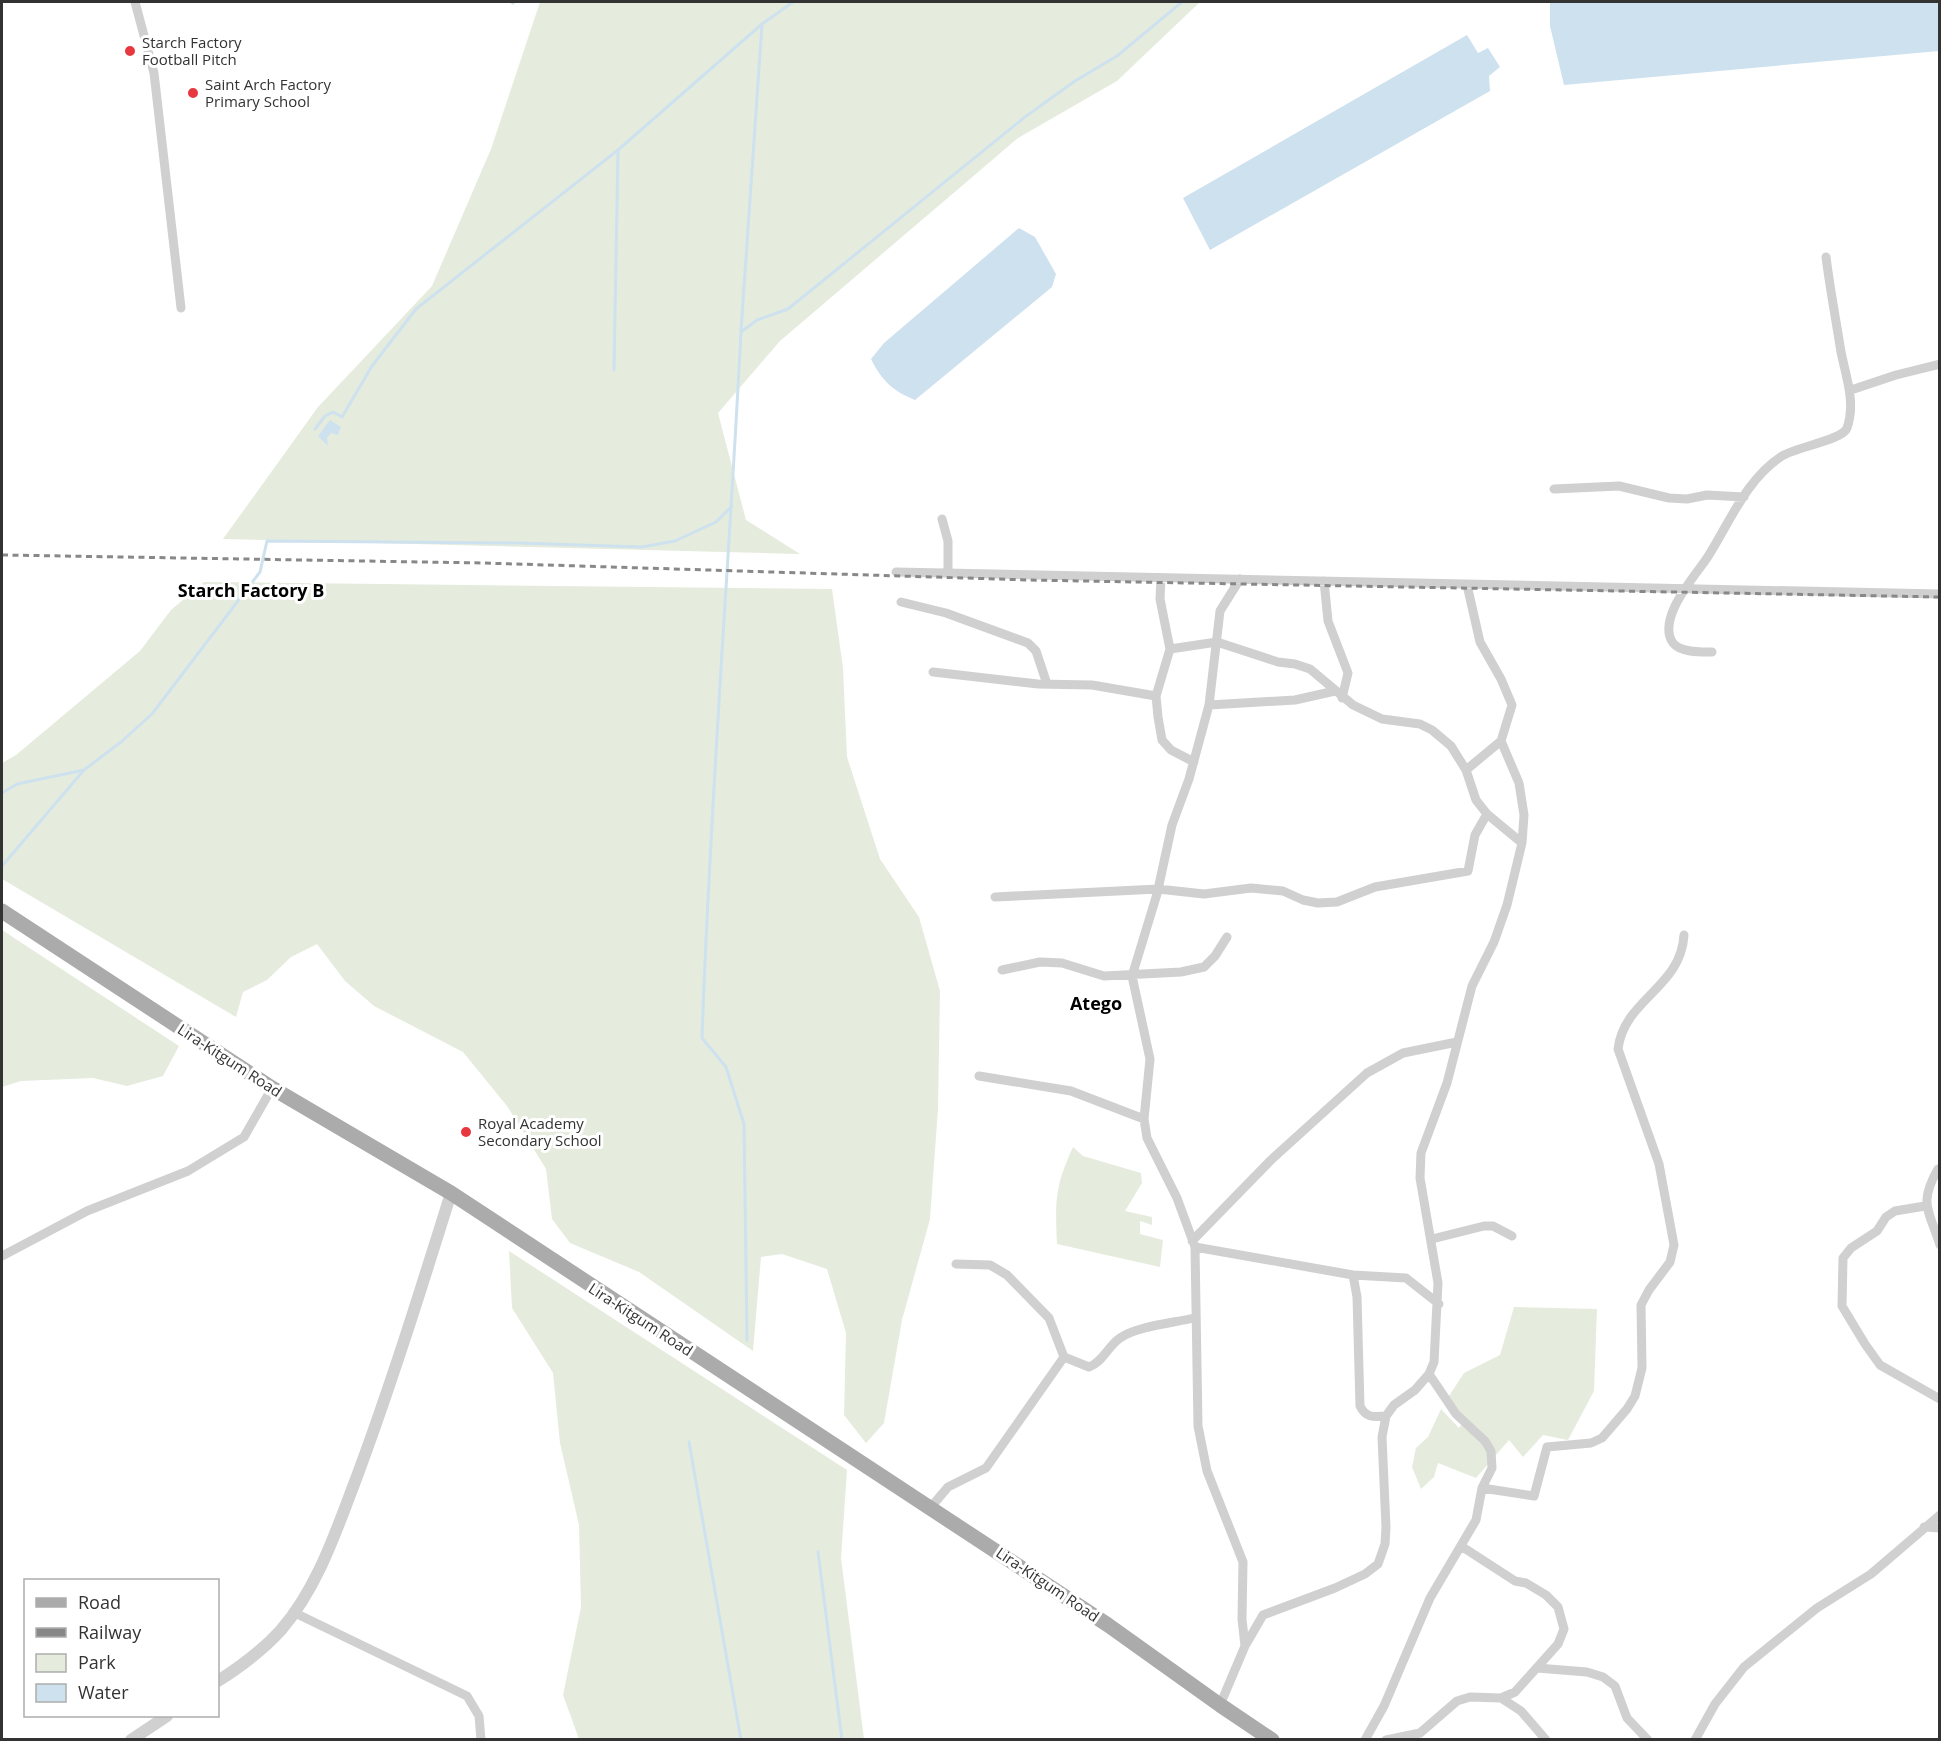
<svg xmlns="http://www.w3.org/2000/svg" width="1941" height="1741" font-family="'Open Sans',sans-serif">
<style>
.green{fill:#e5ecde}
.water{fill:#cee1ee}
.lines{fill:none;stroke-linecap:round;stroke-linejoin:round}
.stream{stroke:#cee1ee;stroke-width:3}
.minor{stroke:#d0d0d0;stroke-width:9}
.tertiary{stroke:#d0d0d0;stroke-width:12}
.primary{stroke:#ababab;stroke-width:15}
.rail{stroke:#888;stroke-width:3;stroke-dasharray:6 4.5;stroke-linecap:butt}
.poi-dot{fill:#e7383f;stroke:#fff;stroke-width:2}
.labels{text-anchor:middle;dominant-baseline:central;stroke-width:6;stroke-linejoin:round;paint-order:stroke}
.poi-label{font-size:15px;fill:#333;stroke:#fff;text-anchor:start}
.street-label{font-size:15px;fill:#333;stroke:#fff}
.quarter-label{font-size:18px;font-weight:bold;fill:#000;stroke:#fff}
</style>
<rect width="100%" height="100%" fill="#fff"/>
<path class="green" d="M540,2H1200L1117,81L1018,138L780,341L718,413L746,520L800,554L223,539L318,407L432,286L491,149Z
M204,582L832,589L843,668L847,757L880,859L919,917L940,991L938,1109L930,1219L902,1320L884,1423L866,1443L844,1415L846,1333L827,1269L782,1254L761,1257L753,1351L639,1272L570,1243L552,1219L546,1169L507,1106L463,1052L374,1006L345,981L317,944L291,957L267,980L243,992L236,1017L2,879V763L16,755L140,651L171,610Z
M2,930L179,1046L163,1076L127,1086L93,1078L21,1081L2,1087Z
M1073,1147L1083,1156L1141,1173L1142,1183L1125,1211L1152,1217V1225L1140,1221V1234L1163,1240L1160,1267L1057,1244C1055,1201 1055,1186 1073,1147Z
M509,1251L847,1470L841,1558L864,1739H579L563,1695L581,1607L579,1525L560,1443L553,1373L512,1308Z
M1514,1307L1597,1309L1594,1391L1568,1440L1543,1435L1523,1457L1509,1440L1476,1478L1438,1463L1434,1477L1421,1489L1412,1467L1416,1448L1428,1437L1441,1409L1459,1428L1465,1419L1447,1399L1464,1373L1500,1355Z"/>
<path class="water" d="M1550,2H1939V51L1564,85L1550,26Z
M1467,35L1478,53L1488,48L1500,67L1489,76L1490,91L1210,250L1183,198Z
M1019,228L1035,237L1056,274L1052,287L915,400C893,391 882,381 871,359L884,343Z
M330,420L341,427L338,435L331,433L327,438L328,446L318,436Z"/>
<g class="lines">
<path class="stream" d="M511,2L513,3
M741,331L762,24
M614,370L618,150
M315,429L325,416L333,412L342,417L372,366L416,309L618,150L762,24L793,2
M2,793L17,784L84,770L121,742L152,714L260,572L267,541L519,543L642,547L675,541L716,522L732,506
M2,866L84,770
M747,1340L744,1124L726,1067L702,1038C710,802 729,567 741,332L757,320L788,309L1025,117L1075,81L1117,56L1182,2
M689,1442L741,1740
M818,1552L842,1740"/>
<path class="minor" d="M135,2L154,73L181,308
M1851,390L1896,375L1940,364
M1554,489L1619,486L1669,498L1687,499L1707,495L1744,497
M942,519L948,541V573
M896,572L1940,594
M1161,578L1160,599L1170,649L1156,696L1158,717L1162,740L1171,750L1194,762
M1324,581L1328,621L1348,673L1342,698
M901,602L946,613L1028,643L1036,651L1047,684
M1170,649L1217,642L1278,662L1295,664L1310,669L1353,705L1382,719L1420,724L1432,730L1451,746L1466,770L1476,800L1487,814L1522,843
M1712,652C1702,652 1681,653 1673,643C1656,619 1695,576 1707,558C1729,524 1746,479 1782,456C1796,447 1843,440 1847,428C1856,403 1846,377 1841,352C1836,320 1830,289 1826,257
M933,672L1038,684L1092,685L1156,696
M1209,705L1220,611L1240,579
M1466,770L1501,741
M995,897L1158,889L1204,894L1251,888L1283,891L1303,900L1318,903L1337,902L1375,887L1468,871L1475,835L1487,814
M1002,970L1040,962L1062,963L1104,976L1181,972L1204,967L1215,956L1227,937
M979,1076L1071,1091L1144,1119
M1938,1169C1918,1204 1929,1210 1940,1245
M1925,1206L1895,1211L1886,1217L1877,1231L1851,1248L1843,1258L1842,1306L1865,1344L1880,1365L1940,1399
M1432,1239L1484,1226H1493L1512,1236
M1192,1241L1271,1160L1367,1073L1403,1053L1457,1042
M1195,1247L1353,1275L1357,1297L1360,1406C1366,1418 1373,1417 1386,1416
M2,1256L87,1211L188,1171L244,1137L272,1088
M956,1264L990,1265L1007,1275L1049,1318L1064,1357L1089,1367C1103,1362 1108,1346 1120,1338C1137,1326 1174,1323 1194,1318
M1353,1275L1406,1278L1439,1304
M1482,1488L1534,1496L1547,1447L1591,1443L1602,1438L1627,1409L1635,1396L1642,1368L1641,1305L1649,1290L1670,1262L1674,1245L1659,1164L1618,1049C1624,999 1681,988 1684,935
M931,1507L948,1487L986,1468L1064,1357
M1924,1527L1940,1528
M293,1612L467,1696L479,1716L481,1740
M1245,1646L1242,1619L1243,1562L1207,1471L1198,1426L1195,1247L1177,1198L1147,1138L1144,1119L1150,1059L1132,976L1157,894L1172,825L1189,779L1209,705L1295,700L1335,691
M1537,1668L1587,1672L1603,1677L1615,1686L1627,1718L1648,1740
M1501,1698L1521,1711L1546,1740
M1220,1705L1245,1646L1263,1615L1335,1588L1365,1574L1378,1564L1385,1544L1386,1527L1382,1437L1386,1416L1394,1405L1415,1390L1429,1374L1434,1362L1438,1283L1420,1178L1421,1153L1447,1083L1472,986L1494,942L1507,905L1522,843L1524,815L1519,783L1501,741L1512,705L1501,679L1480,642L1467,585
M1365,1740L1384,1706L1430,1598L1476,1520L1482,1488L1492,1468L1491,1451L1485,1441L1456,1414L1429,1374
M1386,1740L1420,1733L1457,1701L1470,1697L1501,1698L1515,1692L1558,1644L1564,1629L1558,1607L1546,1595L1526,1583L1515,1581L1461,1546
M1695,1740L1715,1704L1744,1667L1817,1608L1871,1574L1940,1515"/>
<path class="tertiary" d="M218,1681C240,1667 263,1650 281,1630C318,1587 336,1531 356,1479C391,1385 421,1289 451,1193
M131,1740L167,1716"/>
<path class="primary" d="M2,911L272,1088L451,1193L1108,1625L1220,1705L1272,1740"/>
<path class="rail" d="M2,555L483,563L1029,580L1940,597"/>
</g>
<g class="poi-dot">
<circle cx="130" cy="51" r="6"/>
<circle cx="193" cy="93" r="6"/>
<circle cx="466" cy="1132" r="6"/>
</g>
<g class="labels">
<g class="poi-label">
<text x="142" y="42">Starch Factory<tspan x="142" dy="17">Football Pitch</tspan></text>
<text x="205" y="84">Saint Arch Factory<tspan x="205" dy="17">Primary School</tspan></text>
<text x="478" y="1123">Royal Academy<tspan x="478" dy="17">Secondary School</tspan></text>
</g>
<g class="street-label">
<text transform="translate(230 1060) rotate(33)">Lira-Kitgum Road</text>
<text transform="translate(641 1319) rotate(33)">Lira-Kitgum Road</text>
<text transform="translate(1048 1584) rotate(34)">Lira-Kitgum Road</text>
</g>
<g class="quarter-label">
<text x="251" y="590">Starch Factory B</text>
<text x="1096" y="1003">Atego</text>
</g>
</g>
<rect width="1941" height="1741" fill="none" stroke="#333333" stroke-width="6"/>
<rect x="24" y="1579" width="195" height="138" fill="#ffffff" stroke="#adadad" stroke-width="1.5"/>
<rect x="36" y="1598" width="30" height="9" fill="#ababab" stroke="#adadad" stroke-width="1.5"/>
<text x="78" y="1609" font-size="18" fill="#333333">Road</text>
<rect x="36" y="1628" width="30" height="9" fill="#888888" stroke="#adadad" stroke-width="1.5"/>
<text x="78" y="1639" font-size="18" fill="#333333">Railway</text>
<rect x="36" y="1654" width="30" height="18" fill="#e5ecde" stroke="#adadad" stroke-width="1.5"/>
<text x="78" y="1669" font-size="18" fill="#333333">Park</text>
<rect x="36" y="1684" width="30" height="18" fill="#cee1ee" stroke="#adadad" stroke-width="1.5"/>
<text x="78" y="1699" font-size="18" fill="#333333">Water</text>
</svg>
